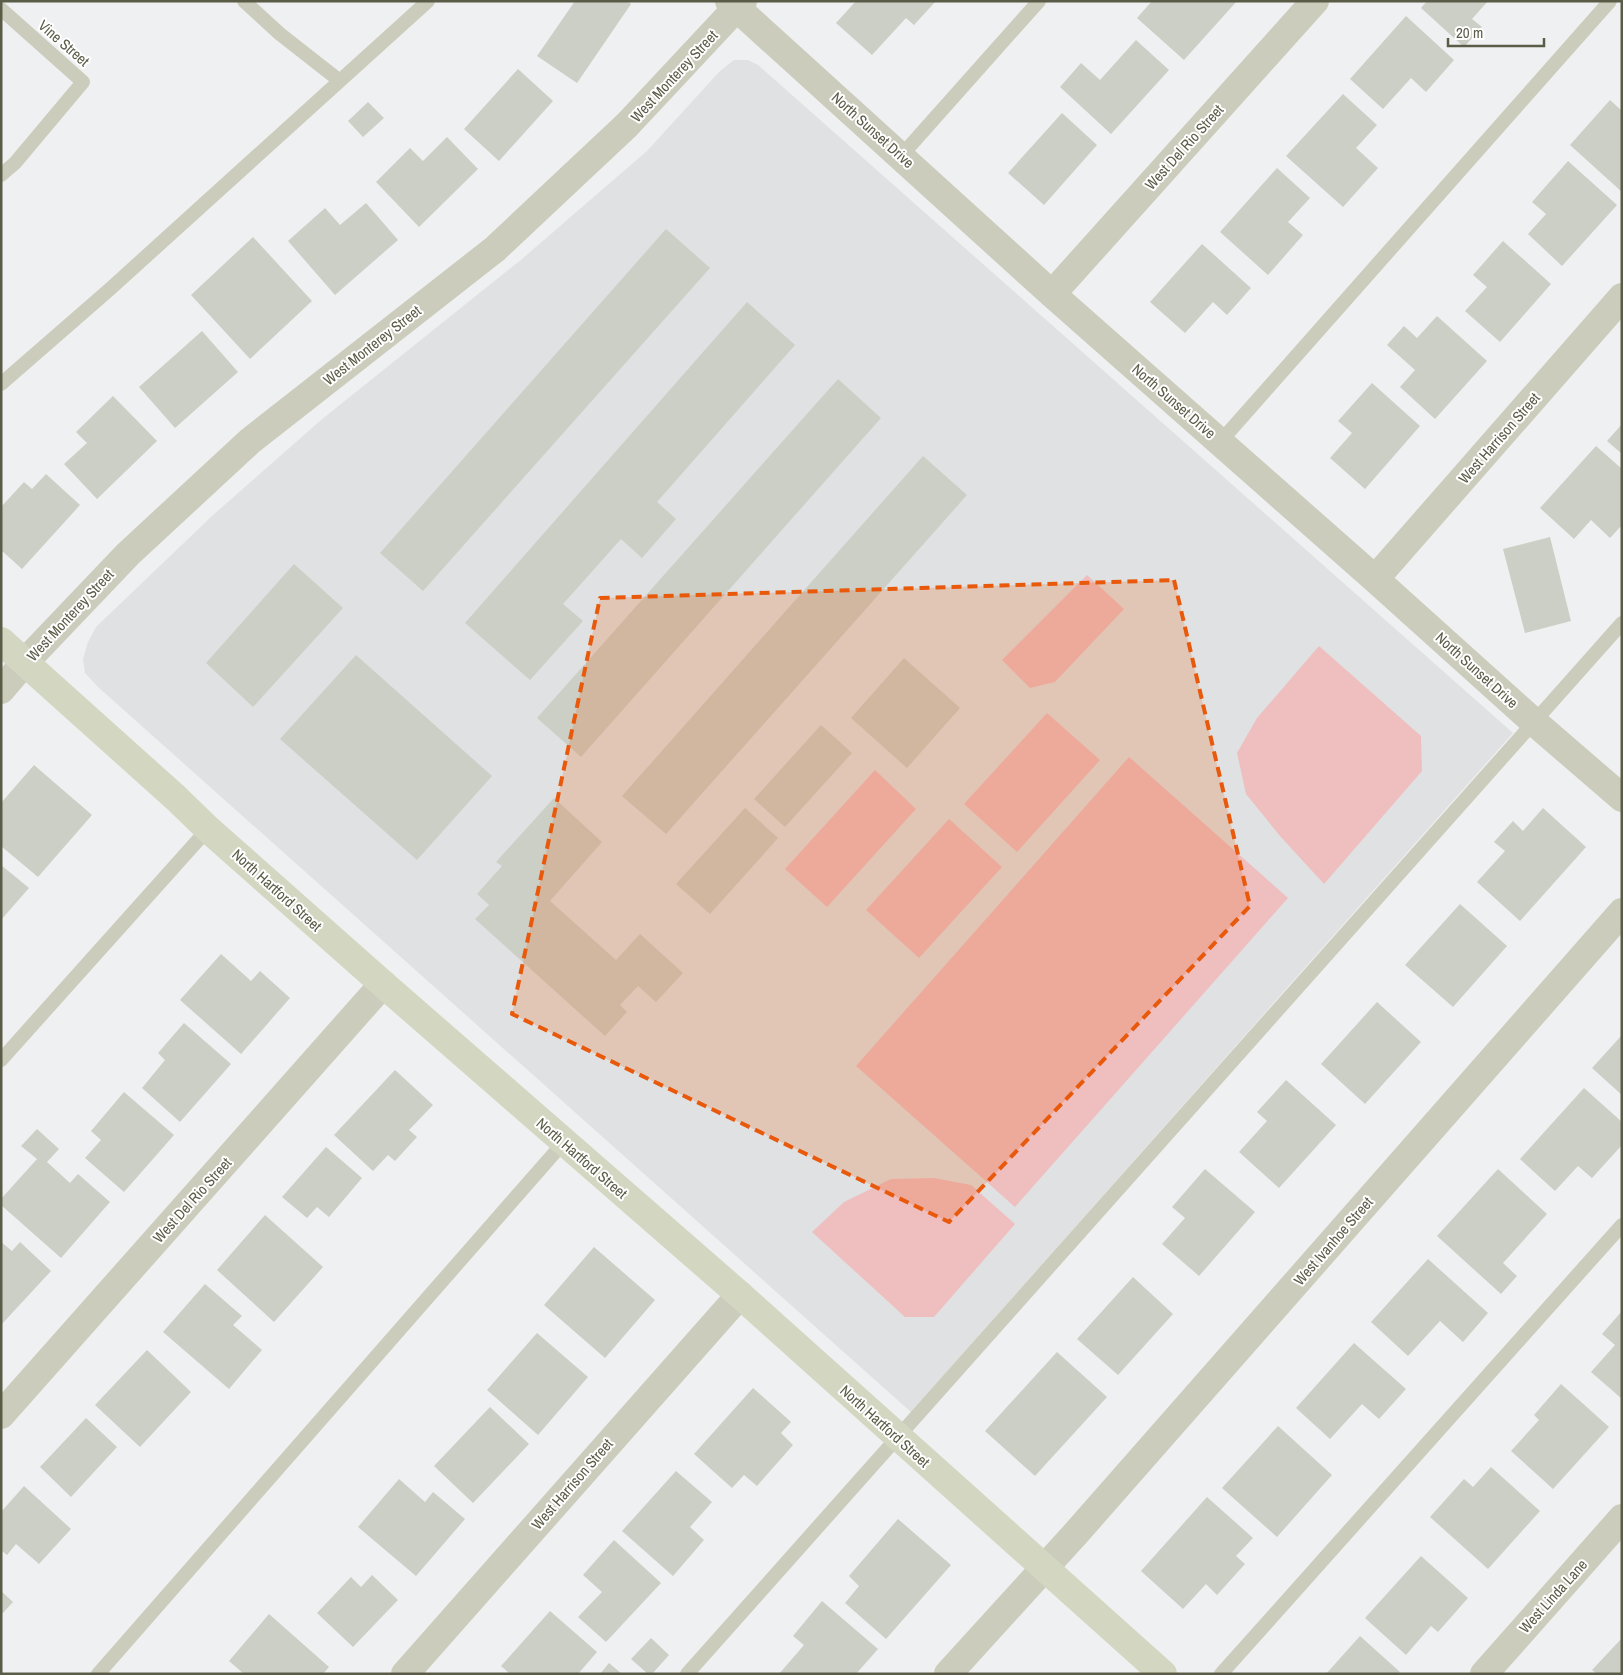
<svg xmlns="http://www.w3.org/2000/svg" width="1623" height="1675" font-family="'Archivo Narrow',sans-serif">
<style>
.education{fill:#e0e1e2}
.green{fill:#efbebf}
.building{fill:#cccfc6}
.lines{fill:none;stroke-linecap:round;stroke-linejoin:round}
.lane{stroke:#cbccbb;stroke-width:14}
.street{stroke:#cbccbb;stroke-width:28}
.secondary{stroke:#d3d6c0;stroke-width:28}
.marked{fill:#e8590c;fill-opacity:0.2;stroke:#e8590c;stroke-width:4;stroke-dasharray:10 6;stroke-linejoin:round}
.labels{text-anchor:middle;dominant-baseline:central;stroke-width:4;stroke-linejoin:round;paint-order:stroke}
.street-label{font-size:15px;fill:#5b5c47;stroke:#fff}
</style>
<rect width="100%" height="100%" fill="#eff0f1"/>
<path class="education" d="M734,60H748L758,65L1513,733L911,1412L98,687L85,673L83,659L88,642L96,627L212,516L321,420L522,259L589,201L647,151L720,71Z"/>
<path class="green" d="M1087,575L1124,609L1055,682L1030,688L1002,660Z
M1319,646L1421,736L1422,771L1324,884L1280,836L1246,794L1237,753L1257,718Z
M1047,713L1100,760L1017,852L964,804Z
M1129,757L1288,898L1015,1207L856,1066Z
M875,770L916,809L827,907L785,869Z
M949,819L1002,867L919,958L866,910Z
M934,1178L971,1185L1015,1224L934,1317H905L812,1232L844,1202L891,1179Z"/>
<path class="building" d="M575,1H627L631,4L577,83L537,56Z
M856,1H936L914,25L906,18L872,55L836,23Z
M1152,1H1237L1184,60L1137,18Z
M1427,1H1488L1472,19L1482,27L1464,47L1421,8Z
M1406,16L1454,60L1426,92L1411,78L1383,109L1350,79Z
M1136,40L1169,70L1111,134L1060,87L1081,63L1100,80Z
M518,69L553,101L499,161L464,129Z
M1343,94L1377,125L1356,148L1378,168L1343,207L1286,156Z
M1610,100L1622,111V192L1570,145Z
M368,102L384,118L363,137L348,121Z
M1062,113L1097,145L1044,205L1008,173Z
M447,137L478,169L419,227L376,182L410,148L423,161Z
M1568,161L1617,205L1562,266L1528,234L1546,214L1532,202Z
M1277,168L1310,198L1288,222L1303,235L1268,275L1220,232Z
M366,203L398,240L335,295L288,241L325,208L340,225Z
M666,229L710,268L423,591L380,553Z
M253,237L312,301L250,359L191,295Z
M1503,241L1551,284L1500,342L1465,311L1487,287L1473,275Z
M1202,244L1251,288L1227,315L1213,302L1185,333L1150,302Z
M747,302L795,345L657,502L676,519L642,558L621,539L563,604L583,621L530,680L465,623Z
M1437,316L1487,361L1435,419L1400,387L1415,370L1387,345L1404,326L1417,338Z
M202,331L238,372L175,428L139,387Z
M838,379L881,418L581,757L537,718Z
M1372,383L1420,426L1365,489L1330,458L1352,433L1338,421Z
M113,396L157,441L97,499L64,464L87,443L76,432Z
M1622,424V454L1607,441Z
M1596,446L1622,469V525L1610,538L1591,520L1574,539L1540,508Z
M923,456L967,495L666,834L622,796Z
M46,474L80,505L22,569L1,550V507L24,482L32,489Z
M1550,537L1571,621L1525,633L1503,549Z
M294,564L343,608L253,707L206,663Z
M356,655L492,776L417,860L280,739Z
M904,658L960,708L907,768L851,718Z
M821,725L852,753L785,827L754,799Z
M34,765L92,815L38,877L1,846V803Z
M554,798L602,842L550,901L616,960L640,934L683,973L656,1002L638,986L620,1005L627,1012L605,1036L475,919L489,905L477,894L502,866L496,862Z
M745,808L778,838L710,914L676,884Z
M1543,808L1586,847L1520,921L1477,882L1505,851L1494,842L1513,821L1523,831Z
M1,865L29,888L1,920Z
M1460,904L1507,946L1453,1007L1405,965Z
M221,954L251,981L260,971L290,998L241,1054L180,1000Z
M1377,1002L1421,1042L1365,1104L1321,1064Z
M184,1023L231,1064L180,1122L142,1088L165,1060L158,1053Z
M1622,1035V1095L1592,1068Z
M395,1070L433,1105L409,1130L417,1137L395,1161L388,1155L373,1171L334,1135Z
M1286,1080L1336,1125L1279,1188L1239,1152L1267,1121L1257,1112Z
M1584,1088L1622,1122V1145L1592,1178L1578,1166L1555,1191L1520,1159Z
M124,1092L174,1135L124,1192L85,1158L101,1140L91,1131Z
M37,1129L59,1149L47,1162L70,1183L78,1174L110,1202L61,1258L1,1205V1199L37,1159L21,1146Z
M326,1147L362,1178L329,1217L317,1207L307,1218L282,1197Z
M1205,1169L1255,1212L1199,1276L1162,1244L1185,1218L1172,1207Z
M1498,1169L1547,1214L1503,1263L1517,1276L1501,1294L1437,1236Z
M265,1215L323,1267L274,1322L217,1270Z
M1,1242L12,1251L20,1242L51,1271L1,1325Z
M594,1247L655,1300L605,1358L544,1305Z
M1428,1259L1488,1313L1463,1342L1440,1321L1408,1356L1371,1322Z
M1133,1277L1173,1314L1118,1375L1077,1339Z
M205,1284L242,1316L233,1325L262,1350L229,1389L163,1332Z
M1622,1311V1399L1591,1372L1615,1345L1602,1334Z
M537,1333L588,1377L538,1435L487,1390Z
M1354,1343L1406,1389L1379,1419L1362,1404L1330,1439L1296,1408Z
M147,1350L191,1392L140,1447L95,1405Z
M1057,1352L1107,1397L1035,1476L985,1431Z
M1561,1384L1609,1427L1553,1489L1511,1451L1539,1420L1534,1415Z
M753,1388L791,1422L781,1433L793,1445L757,1486L744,1475L732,1488L694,1454Z
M490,1407L529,1444L473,1503L434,1466Z
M86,1418L117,1447L71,1497L40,1467Z
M1278,1426L1332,1475L1277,1537L1222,1488Z
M1491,1467L1540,1511L1488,1569L1430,1517L1464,1479L1473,1487Z
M676,1471L712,1502L690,1527L704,1540L673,1576L622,1531Z
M399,1479L425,1502L433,1492L465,1519L416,1576L358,1527Z
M24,1486L71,1529L39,1564L16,1544L7,1555L1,1550V1512Z
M1207,1497L1253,1538L1236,1556L1245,1564L1217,1595L1206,1584L1183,1609L1141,1571Z
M898,1519L951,1565L886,1639L845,1603L859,1586L849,1576Z
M614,1540L661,1583L606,1642L578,1617L602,1592L583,1575Z
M1421,1556L1468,1598L1438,1632L1431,1626L1406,1655L1365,1618Z
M372,1575L398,1600L353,1647L317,1613L351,1577L361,1587Z
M1,1591L13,1602L1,1615Z
M822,1601L878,1649L856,1674H779L804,1645L793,1636Z
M550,1611L597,1652L578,1674H510L501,1666Z
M269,1614L329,1667L323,1674H244L229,1661Z
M1360,1636L1400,1672L1398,1674H1326Z
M651,1638L669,1655L652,1674H648L631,1659Z
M1622,1638V1674H1597L1592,1670Z
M609,1663L622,1674H600Z"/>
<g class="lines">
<path class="lane" d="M244,1L280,34L340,81
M1,9L83,82L15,163L1,175
M901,156L1039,1
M1,384L110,289L428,1
M1220,442L1610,1
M1,1060L208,829
M98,1674L564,1142
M687,1674L1622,623
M1221,1674L1622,1225"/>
<path class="street" d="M729,1L1052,294L1375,579L1534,722L1622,798
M1052,294L1315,1
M1375,579L1622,297
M1,690L25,662L128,554L250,441L495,249L627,125L743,1
M1,1415L383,984
M405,1674L740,1295
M948,1674L1078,1531L1622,912
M1484,1674L1622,1518"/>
<path class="secondary" d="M1,641L176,798L208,829L383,984L740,1295L1163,1674"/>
</g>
<path class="marked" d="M1174,580L1250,906L949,1222L512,1014L600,598Z"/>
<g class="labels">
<g class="street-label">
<text transform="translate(64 43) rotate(41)">Vine Street</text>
<text transform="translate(674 76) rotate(-47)">West Monterey Street</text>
<text transform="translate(873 130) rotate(42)">North Sunset Drive</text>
<text transform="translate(1184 147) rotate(-48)">West Del Rio Street</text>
<text transform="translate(372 345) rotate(-38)">West Monterey Street</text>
<text transform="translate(1174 401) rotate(41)">North Sunset Drive</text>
<text transform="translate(1499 438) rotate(-49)">West Harrison Street</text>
<text transform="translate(70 615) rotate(-47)">West Monterey Street</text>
<text transform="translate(1477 670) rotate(42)">North Sunset Drive</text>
<text transform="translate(277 890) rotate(42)">North Hartford Street</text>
<text transform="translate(582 1158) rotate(41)">North Hartford Street</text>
<text transform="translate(192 1200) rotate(-48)">West Del Rio Street</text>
<text transform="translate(1333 1241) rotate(-49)">West Ivanhoe Street</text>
<text transform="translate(885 1426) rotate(42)">North Hartford Street</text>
<text transform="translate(572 1484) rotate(-49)">West Harrison Street</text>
<text transform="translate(1553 1596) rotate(-48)">West Linda Lane</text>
</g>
</g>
<rect width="1623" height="1675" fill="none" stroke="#5b5c47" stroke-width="5"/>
<path d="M1448 38v8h96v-8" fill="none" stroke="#5b5c47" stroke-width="2.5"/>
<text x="1456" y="38" font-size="15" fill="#5b5c47" stroke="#ffffff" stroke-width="4" paint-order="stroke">20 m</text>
</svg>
